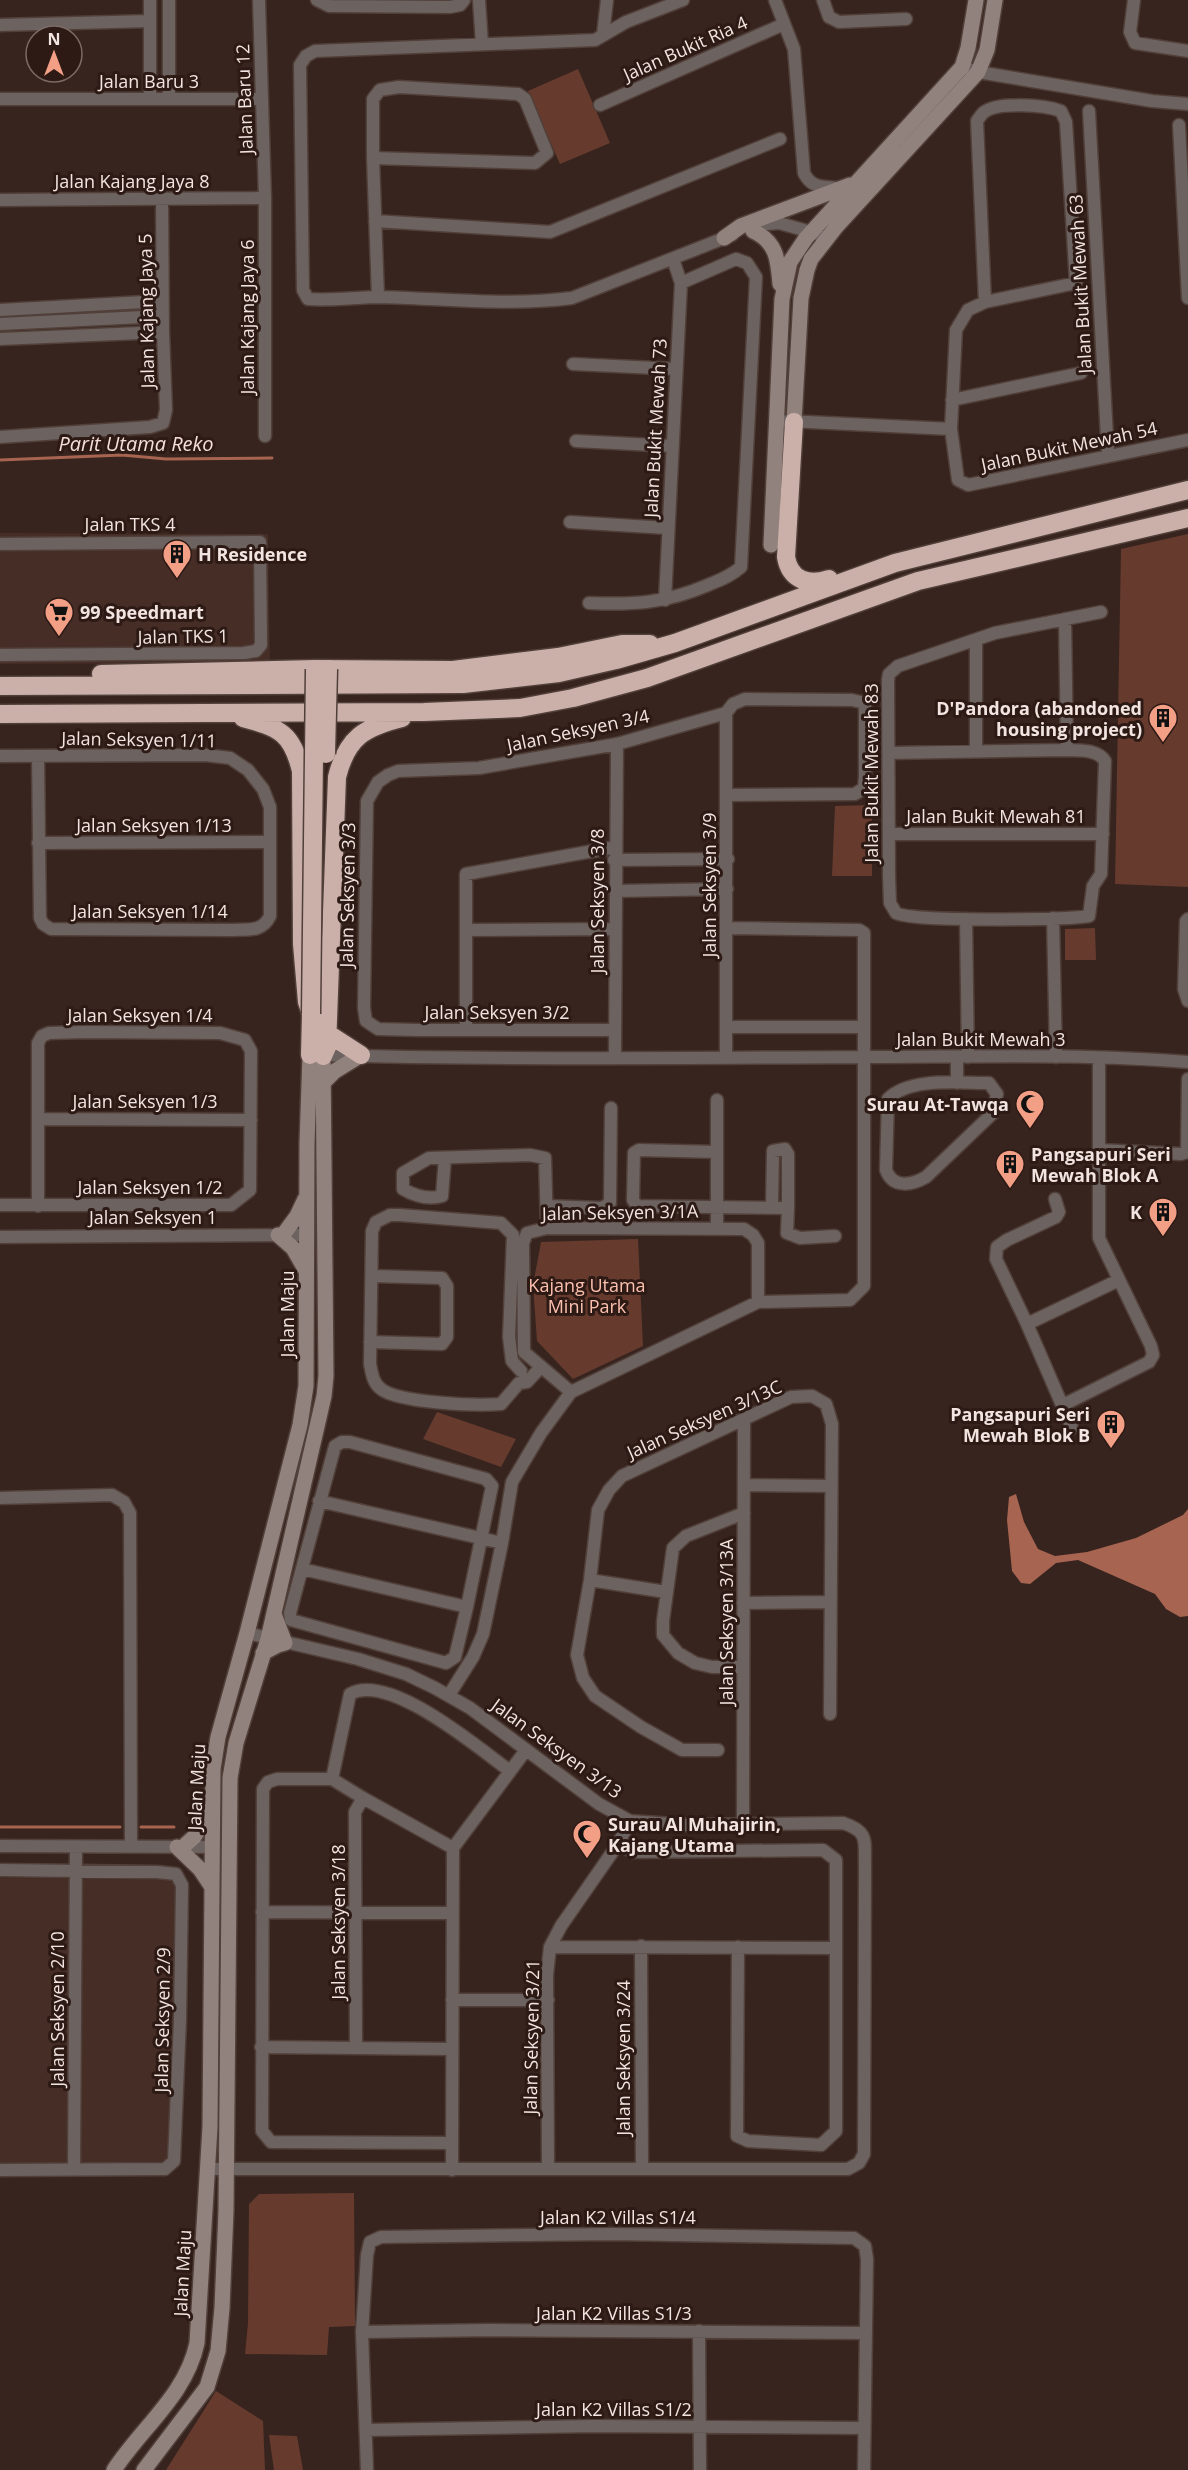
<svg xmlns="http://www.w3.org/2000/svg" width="1188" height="2470" font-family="'Open Sans',sans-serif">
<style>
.built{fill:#462d26}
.green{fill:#663b2e}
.water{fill:#a76451}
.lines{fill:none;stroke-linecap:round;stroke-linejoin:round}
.stream{stroke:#a76451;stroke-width:3}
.street-casing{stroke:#513f39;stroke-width:15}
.secondary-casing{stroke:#513f39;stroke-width:18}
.highway-casing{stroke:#513f39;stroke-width:21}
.street{stroke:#6c625f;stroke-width:12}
.secondary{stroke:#92827d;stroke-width:15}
.highway{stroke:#cab0a9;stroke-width:18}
.highway-bridge-casing{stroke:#513f39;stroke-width:21;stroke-linecap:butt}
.highway-bridge{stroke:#cab0a9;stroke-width:18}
.labels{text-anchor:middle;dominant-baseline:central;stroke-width:6;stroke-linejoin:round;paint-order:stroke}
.street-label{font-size:18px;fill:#f2e4e0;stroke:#2d1a15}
.poi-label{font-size:18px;font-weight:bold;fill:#f2e4e0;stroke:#2d1a15;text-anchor:start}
.park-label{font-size:18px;fill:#fcc0af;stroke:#2d1a15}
.water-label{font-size:20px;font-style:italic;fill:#f4dfd9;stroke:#2d1a15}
</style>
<rect width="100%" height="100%" fill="#37241e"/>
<path class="built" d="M0,533L268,534L270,663L0,664Z
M0,1878L173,1879L179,1887L173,2151L165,2165L0,2167Z"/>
<path class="green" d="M578,69L610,143L560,164L528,91Z
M1188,534V887L1115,884L1121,549Z
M872,805V876H832L835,806Z
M1095,928L1096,960H1065V929Z
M638,1239L643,1346L573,1379L537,1341L533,1285L541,1242Z
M437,1412L516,1439L501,1467L423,1439Z
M354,2193L355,2326L329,2327L327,2355L245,2354L248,2323L249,2204L259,2194Z
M216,2391L263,2421L265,2470H166Z
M269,2435L297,2436L303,2470H274Z"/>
<path class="water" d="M1016,1494L1024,1522L1038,1549L1055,1556L1087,1552L1136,1538L1183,1515L1188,1509V1616L1180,1617L1166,1609L1155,1594L1078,1560L1056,1563L1030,1584L1021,1583L1012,1571L1007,1520L1009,1497Z"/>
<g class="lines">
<path class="stream" d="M0,460L122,455L166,459L272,458
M0,1827H120
M141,1827H174"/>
<g class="street-casing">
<path id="street" d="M259,0L265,198V436
M317,0L329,6L450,7L460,5L464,0
M479,0L482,44
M683,0L626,22L595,40L315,51L306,56L300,65L303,290L308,299C333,301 357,297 382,297C445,299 510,306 572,298L732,235
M775,0L794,49L804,173C812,189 823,186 838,188
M823,0L829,17L839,22L906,19
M1134,0L1130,32L1135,43L1188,51
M0,25L150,21
M603,35L607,0
M962,67L978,72L1152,101L1188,104
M0,99H262
M150,99V0
M169,99V0
M600,105L784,24
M1089,111L1108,455
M1179,125L1188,298
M373,158L535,163L547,153L525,99L518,94L399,87L380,90L373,99V158L378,297
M0,200L265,198
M375,221L550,232L780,139
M756,225L779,223L818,234
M985,302L977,121C979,118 981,115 983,113C996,101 1045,105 1061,111L1066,122L1076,283L985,302L968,310L956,330L951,429L958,480L968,485L1188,440
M0,310L162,301
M0,324L163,316
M0,339L163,332
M573,364L676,369
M952,400L1081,373
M787,421L951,429
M0,437L150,427L163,423L166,410L163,332L162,199
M576,441L672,446
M570,522L667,528
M0,544L260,542L261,645L256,651L244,653L0,655
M665,600L681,283L673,259
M589,603C634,605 666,603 708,585C720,580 731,576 741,567L756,277L747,263L736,259L681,283
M1065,619L1067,750
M726,713V1058
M976,751V640
M889,753L1067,750C1081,751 1097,749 1105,761L1101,874L1093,886L1089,916C1064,920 912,922 896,913L890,903L889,875L888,680L889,674L898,666L995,633L1101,612
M0,756L205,755L230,758L248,770L263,789L270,807V916C262,933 247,929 231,930L51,929L43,924L40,918L38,756
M889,834H1103
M38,843L270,842
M614,860L728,859
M615,891L727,889
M1053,918L1056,1057
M966,919L968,1057
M1188,919L1186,921L1184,989L1188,1001
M466,930L615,929
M726,1027H863
M466,1030V874L615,847
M615,1030H416L378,1029L366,1021L364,1008L367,801L378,782L388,775L398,771L479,768L617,744L726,713L733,704L745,699L852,700L865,703V777L864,788L855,794L727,795
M317,1055C499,1060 680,1058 862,1057C970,1057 1080,1053 1188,1062
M957,1057V1083
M615,1058L617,744
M989,1083L997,1094L993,1113L926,1177C912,1185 893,1189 886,1170L888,1099C909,1077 959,1083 989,1083Z
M717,1100V1229
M38,1119L251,1120
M1100,1150L1181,1154L1187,1152L1188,1079
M717,1152L639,1150L634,1153L633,1200L637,1206L788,1208L787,1233L800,1238L835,1236
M445,1158L442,1196C428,1200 415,1196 403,1189V1173L429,1158L530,1155L545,1158L547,1228
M1055,1199L1059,1212L1056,1217L1007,1240L997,1247L996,1259L1027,1324L1072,1428
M0,1205H231L250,1190L251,1051L245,1040L220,1033L85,1032L49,1033L42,1036L38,1043V1206
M547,1206L602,1208L610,1203L611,1108
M772,1207L773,1151L785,1149L788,1154V1208
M0,1237L306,1235
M1027,1324L1119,1280
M370,1342L442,1344L447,1337V1286L442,1278L372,1276
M521,1371L512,1361L509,1337L513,1235L501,1223L400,1215H390L376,1222L372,1231L370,1364C372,1374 373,1383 381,1389C399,1403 477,1406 501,1404L519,1383L527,1382L540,1368
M571,1392L524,1352L523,1243L527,1233L547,1228L744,1229L753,1235L758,1243V1302
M1063,1405L1149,1362L1153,1355L1151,1346L1099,1238V1058
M744,1485L831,1486
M0,1498L112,1495L124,1502L130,1513L131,1847
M319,1501L502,1543
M302,1569L467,1607L492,1486L486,1479L350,1442H342L335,1446L290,1613L291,1620L446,1663L455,1657L467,1607
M590,1580L666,1592
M743,1603L830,1602
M743,1667H712L695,1663L678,1653L663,1635V1621L673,1548L686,1536L744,1513
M449,1695L473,1657L483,1634L502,1543L512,1482L541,1433L571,1392L758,1302L850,1300L864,1286V933L859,930L727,928
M718,1750H682L641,1727L595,1696L583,1678L577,1655L590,1580L598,1510L609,1490L622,1476L791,1397L812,1396L826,1404L832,1424L830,1714
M332,1779L350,1694C389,1672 477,1747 510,1771
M743,1824L744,1420
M618,1844L633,1852L823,1850L836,1860V2131L821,2145L748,2141L737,2136L738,1947
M0,1846L212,1847
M0,1870L157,1872L176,1874L182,1885L180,2019L174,2161L165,2169L0,2170
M262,1912L453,1913
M641,1946L642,2169
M550,1947L835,1948
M452,2000H548
M261,2047L451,2049
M356,2047L355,1812L363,1798
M451,2143L271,2142L262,2131L263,1789L268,1782L277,1779H332L363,1798L453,1848
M207,2169H848L859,2163L864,2154L865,1866C864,1841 870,1832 843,1823L687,1825L630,1821L599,1804L470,1708L435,1688L406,1674L358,1659L247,1633
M548,2169L547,1975L550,1947L561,1926L618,1844L630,1821
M74,2170L76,1847
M452,2170L453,1848L526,1750
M699,2331L700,2470
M362,2332L490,2330L865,2333
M366,2430L595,2426L863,2428
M367,2470L362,2332L367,2255L370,2242L381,2237L612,2234L854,2238L865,2246L867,2259L864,2470"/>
</g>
<g class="secondary-casing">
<path id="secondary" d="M753,231C777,242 778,260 780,284
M724,238L741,226L850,185
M794,422L801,298L807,270L811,259L836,227L978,72L987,50L995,0
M771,545L782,299L790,262L806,238L962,67L968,48L976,0
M323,1083L335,1071L361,1055
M278,1235L293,1248L305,1269
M283,1235L297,1216L305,1199
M263,1653L278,1645L285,1643L274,1614
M177,1847L200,1869L212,1887
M183,1847L194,1837L211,1809
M114,2470C142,2427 186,2395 197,2343L210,2127L213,1769L218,1737L247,1633L300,1425L306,1386L307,1143L310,1055
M144,2470L207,2387L218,2351L222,2308L226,2211L230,1778L236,1743L268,1639L324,1396L326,1376L323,1056"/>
</g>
<g class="highway-casing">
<path id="highway" d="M794,422L786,557C790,580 808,586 829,579
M101,674L315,669L453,670L558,657L622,644H650
M0,686L463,684L559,673L616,660L675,643L895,563L1188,490
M0,714L424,712L520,708L573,698L647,678L918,581L1188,518
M243,718C280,728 292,733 301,771L302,944L307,1002L311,1014L310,1055
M327,1033L361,1055
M323,1056L327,1047L337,777C347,737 365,727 402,718"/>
</g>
<use href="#street" class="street"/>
<use href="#secondary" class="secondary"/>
<use href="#highway" class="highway"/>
<g class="highway-bridge-casing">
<path id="highway-bridge" d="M326,754L328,669
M311,1014L315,669"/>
</g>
<use href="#highway-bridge" class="highway-bridge"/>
</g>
<defs>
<g id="building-pin" transform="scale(1.5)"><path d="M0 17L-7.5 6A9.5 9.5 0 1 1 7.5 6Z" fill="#f39f86" stroke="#2d1a15"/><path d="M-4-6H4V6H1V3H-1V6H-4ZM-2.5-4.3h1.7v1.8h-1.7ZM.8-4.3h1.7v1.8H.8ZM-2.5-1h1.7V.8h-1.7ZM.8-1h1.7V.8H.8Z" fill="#111"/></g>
<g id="supermarket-pin" transform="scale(1.5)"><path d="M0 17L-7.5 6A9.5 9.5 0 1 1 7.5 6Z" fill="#f39f86" stroke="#2d1a15"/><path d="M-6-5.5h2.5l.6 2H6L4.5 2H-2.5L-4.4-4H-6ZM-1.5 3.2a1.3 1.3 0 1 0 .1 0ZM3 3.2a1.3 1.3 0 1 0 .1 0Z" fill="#111"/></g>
<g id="mosque-pin" transform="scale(1.5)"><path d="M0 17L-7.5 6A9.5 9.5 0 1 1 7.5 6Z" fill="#f39f86" stroke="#2d1a15"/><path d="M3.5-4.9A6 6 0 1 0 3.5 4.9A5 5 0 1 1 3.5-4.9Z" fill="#111"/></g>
</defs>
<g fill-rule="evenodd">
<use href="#building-pin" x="177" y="554"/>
<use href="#supermarket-pin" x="59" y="612"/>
<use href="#building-pin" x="1163" y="718"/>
<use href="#mosque-pin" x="1030" y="1104"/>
<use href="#building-pin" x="1010" y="1164"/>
<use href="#building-pin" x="1163" y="1212"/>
<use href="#building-pin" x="1111" y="1424"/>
<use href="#mosque-pin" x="587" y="1834"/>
</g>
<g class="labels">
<g class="street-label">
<text transform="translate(685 48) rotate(-24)">Jalan Bukit Ria 4</text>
<text x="149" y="81">Jalan Baru 3</text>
<text transform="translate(244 99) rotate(-92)">Jalan Baru 12</text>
<text x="132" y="181">Jalan Kajang Jaya 8</text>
<text transform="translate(1080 284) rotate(-93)">Jalan Bukit Mewah 63</text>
<text transform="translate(146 311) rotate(-91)">Jalan Kajang Jaya 5</text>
<text transform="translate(247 317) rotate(-90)">Jalan Kajang Jaya 6</text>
<text transform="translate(655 428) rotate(-87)">Jalan Bukit Mewah 73</text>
<text transform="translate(1069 446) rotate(-12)">Jalan Bukit Mewah 54</text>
<text x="130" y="524">Jalan TKS 4</text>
<text transform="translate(183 636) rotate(-1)">Jalan TKS 1</text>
<text transform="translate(578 730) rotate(-12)">Jalan Seksyen 3/4</text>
<text transform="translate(139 739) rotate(1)">Jalan Seksyen 1/11</text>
<text transform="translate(871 773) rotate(-90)">Jalan Bukit Mewah 83</text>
<text x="996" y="816">Jalan Bukit Mewah 81</text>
<text x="154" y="825">Jalan Seksyen 1/13</text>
<text transform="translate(709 885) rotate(-90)">Jalan Seksyen 3/9</text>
<text transform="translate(347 895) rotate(-89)">Jalan Seksyen 3/3</text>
<text transform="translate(597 901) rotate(-90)">Jalan Seksyen 3/8</text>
<text x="150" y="911">Jalan Seksyen 1/14</text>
<text x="497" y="1012">Jalan Seksyen 3/2</text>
<text x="140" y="1015">Jalan Seksyen 1/4</text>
<text x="981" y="1039">Jalan Bukit Mewah 3</text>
<text x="145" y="1101">Jalan Seksyen 1/3</text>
<text x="150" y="1187">Jalan Seksyen 1/2</text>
<text transform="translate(620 1212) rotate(-1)">Jalan Seksyen 3/1A</text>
<text x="153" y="1217">Jalan Seksyen 1</text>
<text transform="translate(287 1314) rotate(-90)">Jalan Maju</text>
<text transform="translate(704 1419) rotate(-24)">Jalan Seksyen 3/13C</text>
<text transform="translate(726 1622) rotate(-90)">Jalan Seksyen 3/13A</text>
<text transform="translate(557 1748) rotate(36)">Jalan Seksyen 3/13</text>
<text transform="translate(196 1787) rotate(-87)">Jalan Maju</text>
<text transform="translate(338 1922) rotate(-90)">Jalan Seksyen 3/18</text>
<text transform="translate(57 2009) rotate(-90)">Jalan Seksyen 2/10</text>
<text transform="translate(162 2020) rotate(-89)">Jalan Seksyen 2/9</text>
<text transform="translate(531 2037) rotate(-89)">Jalan Seksyen 3/21</text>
<text transform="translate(623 2058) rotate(-90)">Jalan Seksyen 3/24</text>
<text x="618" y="2217">Jalan K2 Villas S1/4</text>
<text transform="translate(182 2273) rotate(-87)">Jalan Maju</text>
<text x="614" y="2313">Jalan K2 Villas S1/3</text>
<text x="614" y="2409">Jalan K2 Villas S1/2</text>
</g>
<g class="poi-label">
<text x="198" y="554">H Residence</text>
<text x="80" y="612">99 Speedmart</text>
<text x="1142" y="708" text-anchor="end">D'Pandora (abandoned<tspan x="1142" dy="21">housing project)</tspan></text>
<text x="1009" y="1104" text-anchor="end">Surau At-Tawqa</text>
<text x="1031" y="1154">Pangsapuri Seri<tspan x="1031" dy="21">Mewah Blok A</tspan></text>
<text x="1142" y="1212" text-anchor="end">K</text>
<text x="1090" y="1414" text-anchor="end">Pangsapuri Seri<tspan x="1090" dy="21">Mewah Blok B</tspan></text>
<text x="608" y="1824">Surau Al Muhajirin,<tspan x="608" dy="21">Kajang Utama</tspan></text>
</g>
<g class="park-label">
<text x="587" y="1285">Kajang Utama<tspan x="587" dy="21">Mini Park</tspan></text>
</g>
<g class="water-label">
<text x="136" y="443">Parit Utama Reko</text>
</g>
</g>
<g transform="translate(54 54)"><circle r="28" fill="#2d1a15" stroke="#7c6b66" stroke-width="1.5"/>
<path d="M0-4.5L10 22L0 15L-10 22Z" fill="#f39f86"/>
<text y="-9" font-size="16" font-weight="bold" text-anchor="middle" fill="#f2e4e0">N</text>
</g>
</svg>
